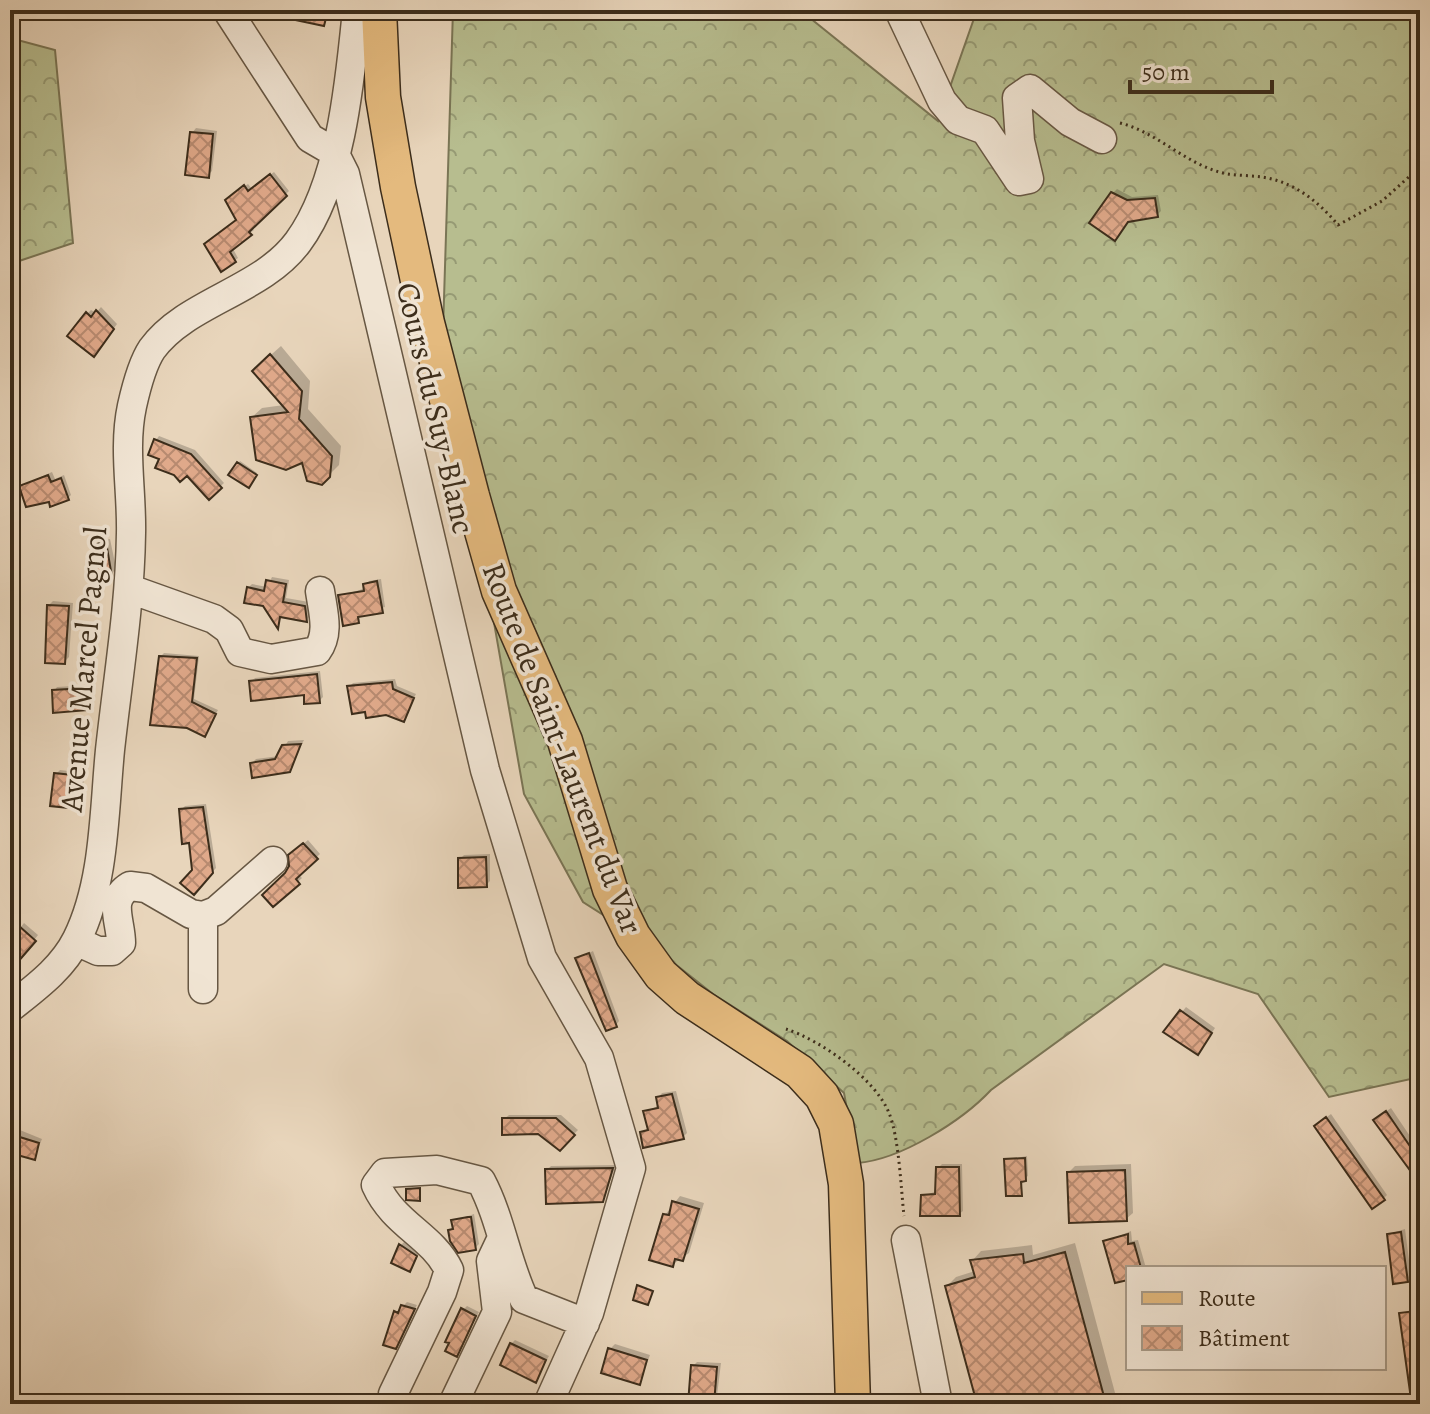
<svg xmlns="http://www.w3.org/2000/svg" width="1430" height="1414" font-family="Alegreya,serif">
<style>
.forest{fill:url(#forest-crowns);stroke:#7a7555;stroke-width:2}
.shadow{fill:#0003}
.building{fill:url(#building-cross-hatch);stroke:#3c2d1b;stroke-width:2}
.lines{fill:none;stroke-linecap:round;stroke-linejoin:round}
.minor-casing{stroke:#675743;stroke-width:31}
.major-casing{stroke:#3c2d1b;stroke-width:37}
.path{stroke:#3c2d1b;stroke-width:3;stroke-dasharray:2 4;stroke-linecap:butt}
.minor{stroke:#f0e4d3;stroke-width:28}
.major{stroke:#e4ba7e;stroke-width:34}
.labels{text-anchor:middle;dominant-baseline:central;stroke-width:7;stroke-linejoin:round;paint-order:stroke}
.street-label{font-size:32px;fill:#3c2d1b;stroke:#f0e4d3}
</style>
<defs>
<pattern id="forest-crowns" width="20" height="18" patternUnits="userSpaceOnUse" patternTransform="scale(2)"><rect width="20" height="18" fill="#b7bd8f"/><path d="M2 6a3 3 0 1 1 6 0M12 15a3 3 0 1 1 6 0" fill="none" stroke="#969a74"/></pattern>
<pattern id="building-cross-hatch" width="8" height="8" patternUnits="userSpaceOnUse" patternTransform="scale(2)"><rect width="8" height="8" fill="#e0a98a"/><path d="M0 0l8 8M0 8l8-8" fill="none" stroke="#b78a70"/></pattern>
</defs>
<rect width="100%" height="100%" fill="#e8d5bb"/>
<filter id="stains"><feTurbulence type="fractalNoise" baseFrequency=".0025" numOctaves="4"/><feColorMatrix values="0 0 0 0 .2 0 0 0 0 .09 0 0 0 0 .02 0 0 0 .5 -.17"/></filter>
<radialGradient id="worn" r=".72"><stop offset=".6" stop-color="#630" stop-opacity="0"/><stop offset="1" stop-color="#630" stop-opacity=".3"/></radialGradient>
<path class="forest" d="M453,10H800L938,121L977,10H1420V1077L1329,1097L1258,994L1164,964L991,1090C962,1121 900,1160 857,1163L844,1093L787,1041L713,994L655,948L583,902L524,794L443,331Z
M10,38L55,50L73,243L10,264Z"/>
<path class="shadow" d="M196,128L217,131L212,171L208,175L192,133Z
M274,172L289,191L251,227L254,230L250,233L232,247L238,258L222,269L238,220L231,196L248,184L252,189Z
M1117,189L1132,197L1158,195L1161,211L1157,215L1113,193Z
M101,307L117,324L98,350L87,314L91,310L96,313Z
M281,346L310,381L308,409L341,446L339,465L321,483L303,460L252,417L262,408L284,405L264,361Z
M159,436L195,450L224,483L209,497L187,473L162,458L156,440Z
M240,461L257,473L248,486L231,474Z
M52,472L55,479L64,475L71,495L68,498L50,500L21,486Z
M110,539L116,568L108,580L91,556L98,542Z
M272,577L289,580L286,598L309,602L310,616L307,619L282,615L278,626L248,588L252,584L267,587Z
M381,579L385,607L361,614L358,621L340,596L366,588L369,581Z
M53,601L73,603L69,657L65,661L49,605Z
M164,653L199,656L194,699L218,710L205,734L161,656Z
M320,671L323,697L319,701L305,693L251,682L255,678Z
M395,679L397,686L416,694L403,720L386,712L349,687L353,683Z
M89,685L90,704L87,708L54,691L57,687Z
M304,740L289,770L252,763L256,759L279,756L288,741Z
M60,770L85,773L81,803L77,807L56,774Z
M10,796L16,797L10,838Z
M206,804L216,868L194,892L191,841L181,810L185,806Z
M308,840L320,854L298,874L302,878L273,905L295,851Z
M490,854V881L486,885L460,859L464,855Z
M24,923L38,935L11,970L10,941Z
M593,951L619,1021L616,1025L577,959Z
M1186,1007L1215,1028L1202,1048L1182,1012Z
M676,1091L687,1133L683,1137L642,1133L649,1128L645,1112L660,1105L658,1098L662,1093Z
M1391,1108L1420,1151V1181L1380,1116Z
M1331,1114L1387,1195L1383,1199L1320,1122Z
M509,1115H561L578,1130L560,1148L539,1132L504,1119Z
M10,1126L42,1139L34,1158L10,1151Z
M1027,1156L1028,1176L1023,1179L1021,1194L1006,1160Z
M942,1164H962L963,1211L959,1214L923,1196L937,1191L938,1168Z
M1131,1164L1133,1213L1126,1219L1069,1172L1075,1166Z
M616,1165L603,1200L547,1170L551,1166Z
M680,1196L704,1203L689,1253L672,1265L665,1215Z
M474,1214L479,1244L475,1248L452,1240L453,1221Z
M1405,1229L1411,1276L1407,1280L1389,1234Z
M1131,1231L1132,1241L1138,1240L1146,1268H1128V1278L1105,1242Z
M405,1241L420,1251L410,1270L401,1245Z
M1075,1243L1118,1404H979L947,1286L956,1277L975,1271L972,1261L981,1251L1032,1245L1033,1255Z
M407,1302L417,1305L395,1347L396,1313Z
M467,1306L479,1312L456,1354L463,1310Z
M1419,1308L1420,1384L1411,1386L1401,1314Z
M515,1340L549,1356L535,1380L511,1344Z
M615,1344L650,1355L640,1382L610,1349Z
M697,1362L721,1363L716,1404H690L693,1366Z
M342,1396L357,1404H335Z"/>
<path class="building" d="M282,10H328L324,26L281,17Z
M190,132L213,134L209,178L185,175Z
M270,174L287,196L249,232L252,235L230,252L236,262L221,272L204,244L236,220L225,200L244,185L248,191Z
M1111,192L1127,200L1155,198L1158,217L1128,222L1115,241L1089,223Z
M96,310L114,329L94,357L67,336L86,312L91,317Z
M270,354L302,391L299,419L332,456L330,477L322,485L307,481L302,463L286,470L256,460L250,417L288,412L252,371Z
M154,439L191,454L222,488L209,500L187,476L180,482L174,475L155,468L159,459L148,455Z
M237,462L257,475L249,488L228,475Z
M48,475L51,482L61,478L69,500L50,507L49,502L26,507L19,486Z
M106,542L112,577L109,581L95,584L88,555L93,554L92,545Z
M266,580L286,584L283,602L305,606L307,622L280,617L278,629L263,606L244,603L247,587L264,591Z
M377,581L383,613L358,617L359,623L343,626L338,595L364,591L363,584Z
M47,605L69,606L65,664L45,663Z
M159,656L197,658L192,702L216,714L205,737L187,728L150,725Z
M317,674L320,703L304,704V695L251,701L249,681Z
M392,682L393,689L414,698L404,722L386,715L366,718L365,712L352,714L347,686Z
M86,688L87,710L53,713L52,690Z
M301,744L290,772L252,778L250,763L275,759L282,745Z
M54,773L82,776L78,809L50,806Z
M203,807L213,873L194,895L180,883L192,870L189,843L182,844L179,809Z
M303,843L318,859L296,879L300,884L273,907L262,895L285,873L289,866L288,855Z
M486,857L487,887L458,888V858Z
M19,926L36,941L10,971V936Z
M589,953L617,1027L606,1031L575,958Z
M1180,1010L1212,1033L1198,1055L1163,1032Z
M672,1094L684,1139L643,1148L640,1132L648,1130L643,1111L658,1108L656,1097Z
M1386,1111L1420,1161V1184L1373,1120Z
M1326,1117L1385,1200L1372,1209L1314,1126Z
M502,1118H556L575,1135L560,1151L538,1134L502,1135Z
M10,1134L39,1143L35,1160L10,1153Z
M1025,1158L1026,1181L1021,1182L1022,1196H1006L1004,1159Z
M936,1167H959L960,1216H920L921,1195L935,1194Z
M613,1168L603,1202L546,1204L545,1169Z
M1125,1170L1127,1221L1069,1223L1067,1172Z
M420,1188V1201L406,1200V1189Z
M672,1201L699,1209L683,1261L675,1259L673,1267L649,1260L663,1214L669,1215Z
M468,1217H471L476,1250L458,1253L450,1241L448,1230L453,1229L451,1220Z
M1401,1232L1408,1282L1393,1284L1387,1234Z
M1128,1234V1244L1134,1243L1141,1268H1128V1280L1115,1283L1103,1241Z
M399,1244L417,1256L410,1272L391,1263Z
M1065,1252L1106,1404H977L945,1286L975,1277L970,1260L1023,1254L1024,1263Z
M637,1285L653,1291L648,1305L633,1300Z
M401,1305L415,1309L396,1349L383,1345L394,1311L398,1313Z
M461,1308L476,1316L457,1357L445,1351L449,1343L445,1342Z
M1415,1311L1420,1398L1411,1399L1399,1313Z
M510,1343L546,1360L536,1383L500,1365Z
M608,1348L647,1360L640,1385L601,1373Z
M691,1365L717,1367L714,1404H688Z"/>
<g class="lines">
<g class="minor-casing">
<path id="minor" d="M227,10L310,138L334,152L345,174L485,770L542,958L599,1058L631,1168L589,1313L548,1404
M899,10L942,101L958,120L985,130L1019,181L1029,179L1020,141L1017,98L1030,89L1070,122L1102,139
M130,589L214,619L229,630L240,652L271,659L317,651C330,633 323,612 320,591
M203,916V989
M76,941L98,951H112L121,943C121,920 107,900 130,886L146,888L191,914L203,916L216,911L273,861
M10,1008C35,988 62,969 77,939C105,883 104,811 110,750C118,677 130,606 131,533C132,491 123,448 132,406C136,388 142,364 152,349C186,302 262,291 298,242C341,184 350,81 357,10
M906,1240L938,1404
M393,1394L442,1292L449,1270C432,1235 394,1225 376,1185L385,1173L437,1170L481,1181C501,1219 506,1261 524,1299L585,1323
M453,1404L497,1312L491,1261L501,1240"/>
</g>
<g class="major-casing">
<path id="major" d="M379,10L383,97L398,187L427,323L472,496L499,591L565,741L610,889L633,936L661,975L687,998L800,1072L822,1096L836,1124L846,1184L853,1404"/>
</g>
<path class="path" d="M1120,123C1156,132 1184,162 1219,172C1232,176 1248,175 1262,177C1294,182 1318,201 1338,225L1382,201L1420,167
M786,1029C820,1040 875,1078 889,1113C899,1137 901,1189 904,1216"/>
<use href="#minor" class="minor"/>
<use href="#major" class="major"/>
</g>
<g class="labels">
<g class="street-label">
<text transform="translate(436 408) rotate(77)">Cours du Suy-Blanc</text>
<text transform="translate(83 669) rotate(-85)">Avenue Marcel Pagnol</text>
<text transform="translate(563 748) rotate(69)">Route de Saint-Laurent du Var</text>
</g>
</g>
<rect width="1430" height="1414" fill="none" stroke="#e8d5bb" stroke-width="40"/>
<rect x="12" y="12" width="1406" height="1390" fill="none" stroke="#3c2d1b" stroke-width="4"/>
<rect x="20" y="20" width="1390" height="1374" fill="none" stroke="#3c2d1b" stroke-width="2"/>
<rect x="1126" y="1266" width="260" height="104" fill="#f0e4d3" stroke="#a89b89" stroke-width="2"/>
<rect x="1142" y="1292" width="40" height="12" fill="#e4ba7e" stroke="#a89b89" stroke-width="2"/>
<text x="1198" y="1306" font-size="24" fill="#3c2d1b">Route</text>
<rect x="1142" y="1326" width="40" height="24" fill="url(#building-cross-hatch)" stroke="#a89b89" stroke-width="2"/>
<text x="1198" y="1346" font-size="24" fill="#3c2d1b">Bâtiment</text>
<path d="M1130 80v12h142v-12" fill="none" stroke="#3c2d1b" stroke-width="4"/>
<text x="1142" y="80" font-size="24" fill="#3c2d1b" stroke="#f0e4d3" stroke-width="6" paint-order="stroke">50 m</text>
<rect width="100%" height="100%" filter="url(#stains)"/>
<rect width="100%" height="100%" fill="url(#worn)"/>
</svg>
